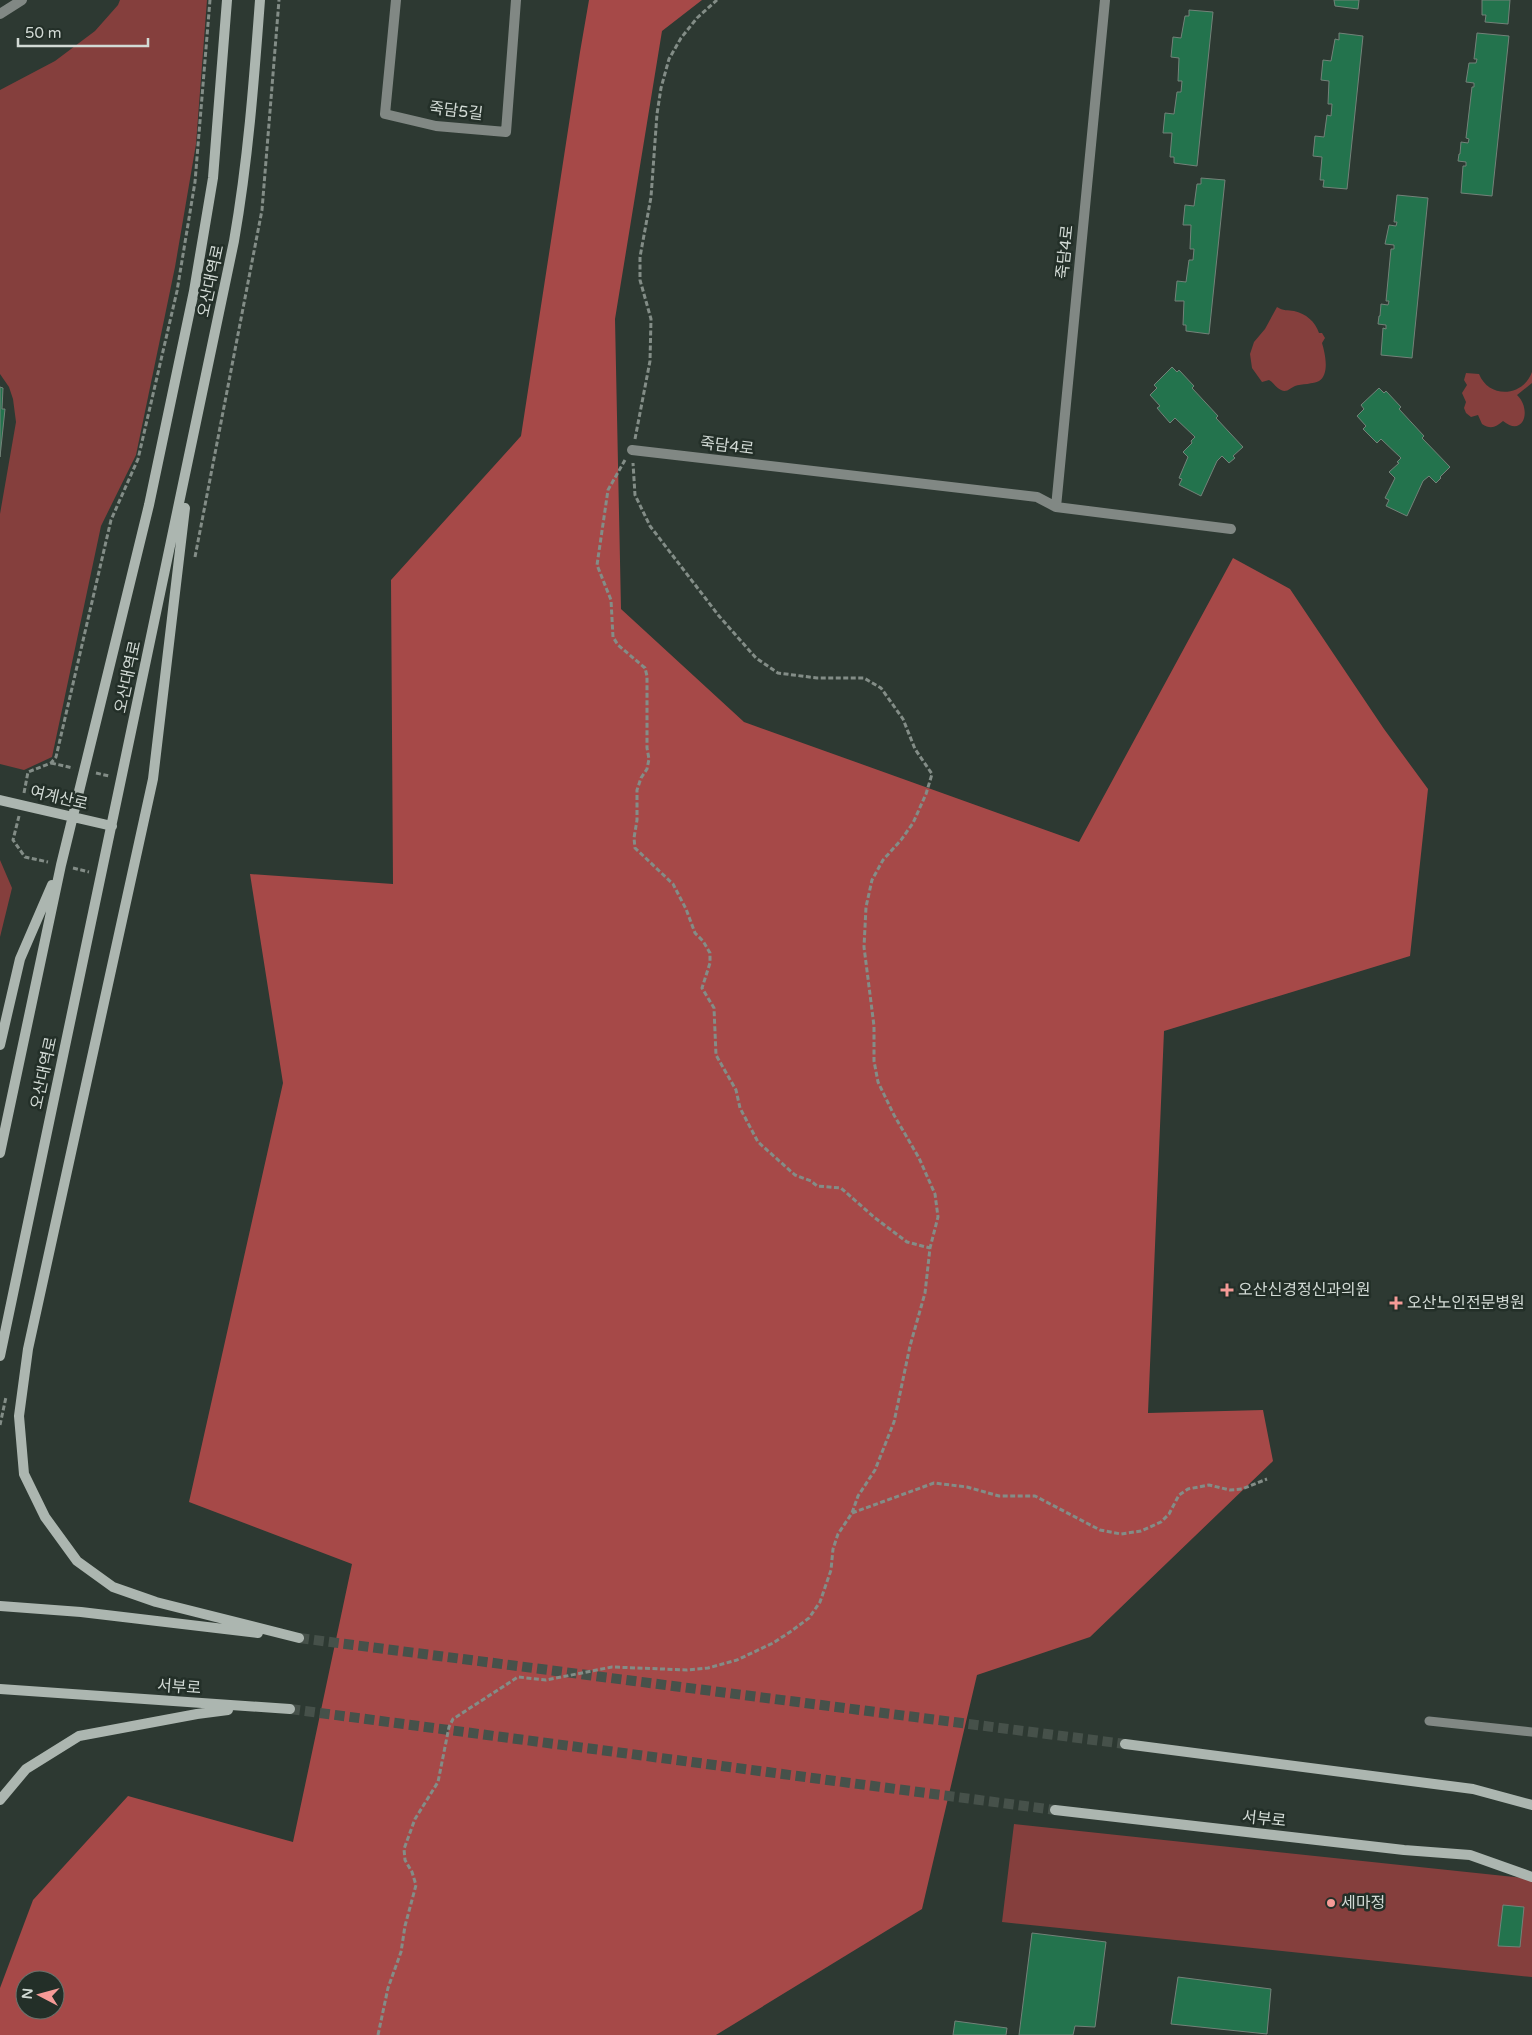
<svg xmlns="http://www.w3.org/2000/svg" width="1532" height="2035" font-family="'Varela Round','Noto Sans KR',sans-serif">
<rect width="100%" height="100%" fill="#2d3932"/>
<path fill="#853f3d" d="M120,0H207L196,144L175,267L136,455L101,526L52,757L24,770L0,764V514L16,422L13,399L9,387L0,374V90L55,61L95,31L118,5Z
M1277,307C1283,311 1288,310 1294,311C1306,314 1315,321 1319,333H1322L1325,338L1322,343C1325,353 1330,374 1319,381C1314,384 1301,384 1295,386C1290,388 1287,393 1281,390C1276,388 1273,382 1269,380L1262,382L1252,368L1250,354L1254,342L1265,329Z
M1532,372V383L1517,395C1532,409 1524,438 1503,421C1496,427 1491,430 1482,424L1478,415L1471,417L1466,413L1464,408L1466,402L1462,393L1467,385L1464,380L1466,373L1479,374C1489,399 1523,397 1532,372Z
M0,860L12,888L0,937Z
M1014,1824L1532,1879V1977L1002,1922Z"/>
<path fill="#a64948" fill-rule="evenodd" d="M589,0H702L662,31L615,319L621,609L744,722L1079,842L1233,558L1290,589L1384,729L1428,789L1410,956L1164,1031L1148,1413L1263,1410L1273,1461L1090,1637L977,1675L922,1909L716,2035H0V1988L33,1900L128,1796L293,1842L352,1564L189,1502L283,1083L250,874L393,884L391,580L521,436L580,52ZM25,1980H55V2010H25Z"/>
<path fill="#23734d" stroke="#738279" d="M1334,0H1359L1358,9L1335,6Z
M1482,0H1510L1508,24L1485,22L1486,15H1482Z
M1189,10L1213,12L1197,166L1174,163V157H1170L1172,133H1163L1165,113L1174,114L1177,92H1181L1182,81H1178L1179,58L1171,57L1173,37L1181,38L1185,16H1189Z
M1339,33L1363,36L1347,189L1323,187L1324,180H1320L1322,157L1313,156L1315,136L1324,137L1327,115L1331,116L1332,104H1328L1329,81L1321,80L1323,60L1331,61L1335,39L1339,40Z
M1477,33L1509,36L1492,196L1461,193L1463,166H1466V162L1458,161L1459,154H1460L1461,142L1468,143L1469,139L1466,138L1472,87H1474V83L1466,82L1469,63H1476L1477,59H1474Z
M1201,178L1225,180L1209,334L1186,331V325H1183L1184,301H1175L1177,281L1186,282L1189,260H1193L1194,249H1190L1191,225H1183L1185,205L1194,206L1197,184H1201Z
M1397,195L1428,198L1412,358L1381,355L1383,328L1386,329V325L1378,324L1379,316H1380L1381,304L1388,305L1389,301H1386L1391,249H1394V245L1385,244L1389,225L1396,226L1397,222H1394Z
M1172,367L1177,372L1179,370L1194,386L1192,388L1218,416L1216,418L1243,447L1233,456L1235,458L1229,463L1222,456L1217,461L1201,496L1179,485L1182,479L1179,478L1188,457L1183,452L1192,443L1191,441L1195,437L1175,418L1170,423L1157,408L1160,406L1150,395L1157,388L1154,385Z
M0,387L3,388L2,409H5L0,457Z
M1379,388L1384,393L1386,391L1401,407L1399,409L1424,436L1422,438L1450,467L1440,477L1441,478L1436,483L1429,476L1423,481L1407,516L1386,506L1389,500L1385,498L1395,478L1389,472L1399,463L1397,462L1401,458L1381,439L1377,443L1363,429L1366,426L1357,416L1364,409L1361,405Z
M1503,1905L1524,1907L1520,1947L1498,1946Z
M1032,1933L1106,1942L1095,2027L1075,2026L1073,2035H1019Z
M1178,1977L1271,1989L1267,2034L1171,2024Z
M955,2021L1007,2028L1006,2035H953Z"/>
<g fill="none" stroke-linecap="round" stroke-linejoin="round">
<path stroke="#46514a" stroke-width="10" stroke-dasharray="10 5" stroke-linecap="butt" d="M299,1638L1125,1744
M290,1709L1055,1810"/>
<path stroke="#838d87" stroke-width="3" stroke-dasharray="5 2.5" stroke-linecap="butt" d="M635,439L650,361L651,319L640,280V257L651,197L657,114L661,88L669,59L681,38L697,18L717,0
M625,460L608,490L597,565L611,600L613,637L618,645L645,668L647,676V748L649,759L647,769L641,778L637,790V820L634,838L635,848L673,884L686,909L695,933L703,941L710,953V963L702,988L714,1008L716,1055L736,1090L740,1108L758,1142L795,1175L811,1181L817,1186L841,1188L875,1218L907,1242L930,1248
M195,557L262,210L279,0
M51,763L73,768
M96,773L109,776
M24,793L28,772L51,763L56,757L111,520L138,459L177,291L195,182L210,0
M19,816L13,840L25,857L48,862
M73,868L89,872
M0,1425L6,1397
M852,1513L934,1483L967,1487L999,1496H1035L1100,1530L1121,1534L1141,1531L1161,1522L1169,1514L1179,1495L1188,1489L1209,1485L1230,1490L1242,1489L1267,1479
M378,2035L388,1988L401,1952L405,1926L416,1885L412,1872L405,1860L404,1849L415,1819L438,1782L449,1727L453,1719L518,1677L546,1680L612,1667L687,1670L708,1668L737,1660L773,1643L790,1632L809,1618L820,1602L831,1570L833,1549L838,1534L852,1513L858,1496L875,1470L894,1422L910,1346L925,1293L930,1248L938,1217L935,1194L919,1158L894,1115L878,1082L874,1061V1026L864,947L866,907L872,880L883,860L901,840L913,823L926,794L932,774L915,749L903,719L881,688L864,678H817L778,673L756,658L719,616L650,526L635,495L633,463"/>
<path stroke="#818884" stroke-width="9" d="M1429,1721L1532,1732"/>
<path stroke="#818884" stroke-width="10" d="M396,0L385,114L436,126L506,132L516,0
M0,14L22,0
M632,450L1037,497L1056,507L1231,529
M1056,507L1105,0"/>
<path stroke="#acb6b0" stroke-width="10" d="M185,508L153,779L28,1349L19,1416L24,1474L45,1517L77,1561L113,1587L156,1602L299,1638
M0,800L112,826
M0,1045L20,959L52,885
M0,1153L61,865L149,505L194,291L213,178L227,0
M0,1356L234,241C248,161 254,81 260,0
M0,1606L81,1612L258,1633
M0,1689L290,1709
M1125,1744L1473,1789L1532,1805
M0,1800L26,1769L79,1736L197,1714L228,1710
M1055,1810L1404,1850L1470,1855L1532,1877"/>
</g>
<g fill="#f59b97" stroke="#232f28" stroke-width="2">
<path d="M1224.5 1282.5h5v5h5v5h-5v5h-5v-5h-5v-5h5z"/>
<path d="M1393.5 1295.5h5v5h5v5h-5v5h-5v-5h-5v-5h5z"/>
<circle cx="1331" cy="1903" r="5"/>
</g>
<g text-anchor="middle" dominant-baseline="central" stroke-width="5" stroke-linejoin="round" paint-order="stroke">
<g font-size="16" fill="#d2dad5" stroke="#232f28">
<text transform="translate(456 111) rotate(7)">죽담5길</text>
<text transform="translate(1065 252) rotate(-84)">죽담4로</text>
<text transform="translate(211 281) rotate(-78)">오산대역로</text>
<text transform="translate(727 446) rotate(7)">죽담4로</text>
<text transform="translate(128 677) rotate(-78)">오산대역로</text>
<text transform="translate(59 798) rotate(13)">여계산로</text>
<text transform="translate(44 1073) rotate(-78)">오산대역로</text>
<text transform="translate(179 1687) rotate(4)">서부로</text>
<text transform="translate(1264 1819) rotate(6)">서부로</text>
</g>
<g font-size="16" fill="#d2dad5" stroke="#232f28" text-anchor="start">
<text x="1238" y="1290">오산신경정신과의원</text>
<text x="1407" y="1303">오산노인전문병원</text>
<text x="1341" y="1903">세마정</text>
</g>
</g>
<g transform="translate(40 1995) rotate(276)"><circle r="24" fill="#232f28" stroke="#69736d"/>
<path d="M0-4L9 19L0 12L-9 19Z" fill="#f59b97"/>
<text y="-8" font-size="14" font-weight="bold" text-anchor="middle" fill="#d2dad5">N</text>
</g>
<path d="M18 38v8h130v-8" fill="none" stroke="#d2dad5" stroke-width="2.5"/>
<text x="25" y="38" font-size="15" fill="#d2dad5" stroke="#232f28" stroke-width="4" paint-order="stroke">50 m</text>
</svg>
